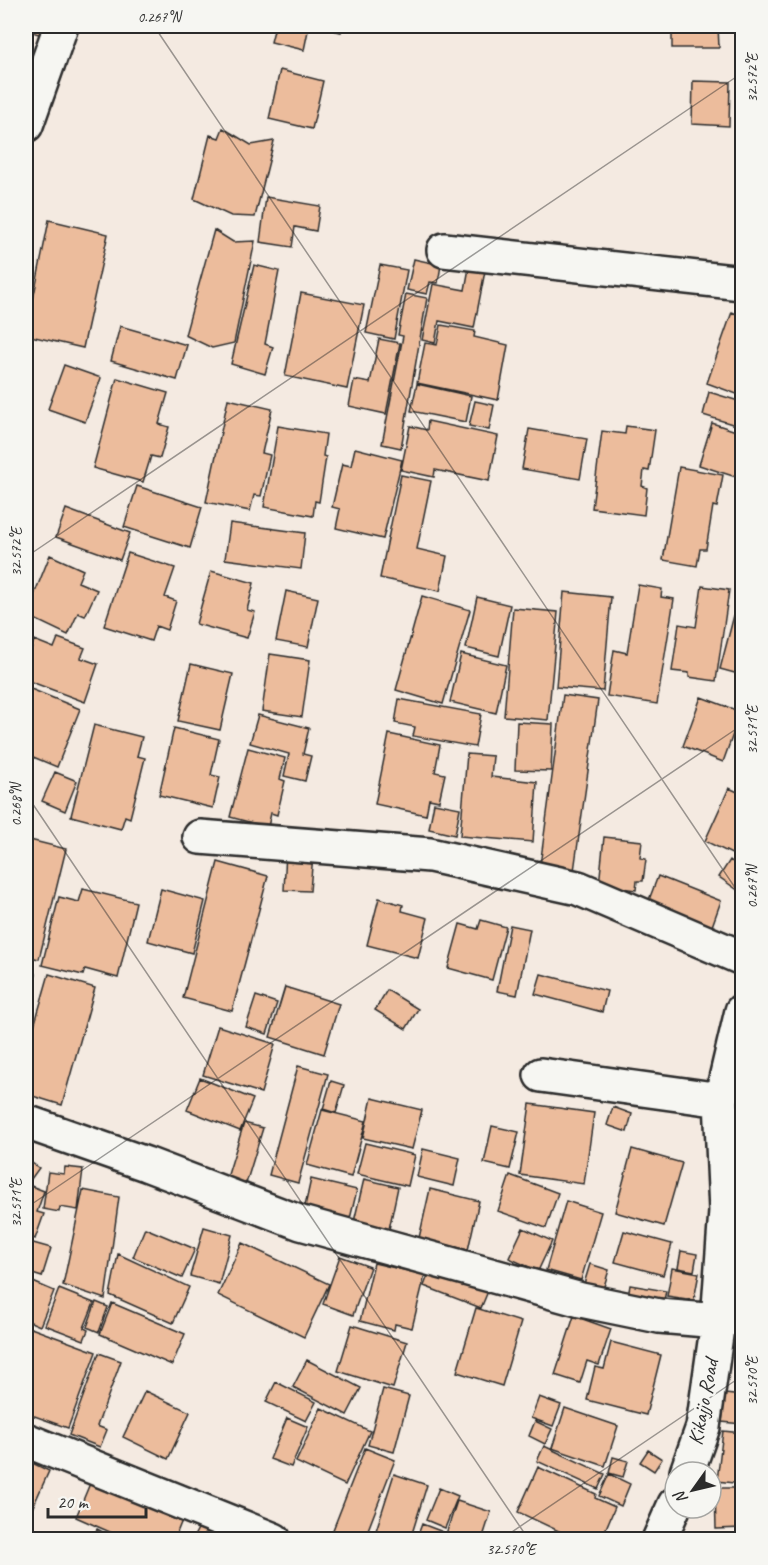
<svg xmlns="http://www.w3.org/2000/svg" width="768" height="1565" font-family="Caveat,sans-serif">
<rect width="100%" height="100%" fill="#f4eae1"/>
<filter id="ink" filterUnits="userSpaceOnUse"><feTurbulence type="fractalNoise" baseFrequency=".0167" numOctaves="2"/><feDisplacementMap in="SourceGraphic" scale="12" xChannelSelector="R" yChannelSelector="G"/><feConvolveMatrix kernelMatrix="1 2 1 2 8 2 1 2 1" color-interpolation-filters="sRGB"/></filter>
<g filter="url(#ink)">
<path fill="#ecbc9c" stroke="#2b2b2b" stroke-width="1.5" d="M26,26H44L42,35L26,30Z
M275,26H309L304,50L271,42Z
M315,26H343L341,32Z
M672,26H718L719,48H672Z
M280,70L323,81L312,129L269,119Z
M693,81L730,82L729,126L692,124Z
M223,128L251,145L274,141L255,217L231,216L194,199L210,135L219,138Z
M266,197L320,206L316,231L295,227L292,247L260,242Z
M49,220L108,234L83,348L26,335Z
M214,230L233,242L255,241L234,343L212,348L185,335Z
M414,259L441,265L438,283L430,282L427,294L407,290Z
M254,265L279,271L265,344L273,347L265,374L231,364Z
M380,265L407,270L394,339L366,333Z
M469,268L485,271L474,328L439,321L435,343L422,340L433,284L465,290Z
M301,293L364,305L347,389L285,376Z
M406,294L427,298L401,448L382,444L403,336L398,335Z
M732,312L742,316V396L707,383Z
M441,325L475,331L474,337L508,345L498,400L417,383L425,343L437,345Z
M120,326L187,345L177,380L111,361Z
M379,339L400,343L386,414L349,406L354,380L370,383Z
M64,365L101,378L85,422L48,409Z
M117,378L168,393L159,424L169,427L160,458L151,456L143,482L93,468Z
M417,384L471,396L466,422L411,411Z
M709,392L742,402V427L703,415Z
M228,399L272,409L262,453L270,455L261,496L254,495L250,511L206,502Z
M475,401L494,405L489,430L469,426Z
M428,421L498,436L489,481L435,470L434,477L401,470L410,426L427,430Z
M712,423L742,433V479L699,465Z
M278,426L326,434L323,456L326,457L319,502L315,501L313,516L264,507Z
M626,426L655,430L649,471L644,470L642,486L647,488L644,515L592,508L602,431L625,434Z
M529,429L587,439L580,479L522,469Z
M355,448L402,460L383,539L336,528L340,509L332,507L342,464L351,466Z
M679,467L723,475L717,507L713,506L706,549H700L697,566L663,560Z
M401,475L431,481L417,549L447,556L440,591L380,578Z
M137,486L202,507L190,548L124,527Z
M66,509L130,533L120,560L56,537Z
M230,523L305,533L301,569L225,559Z
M128,553L175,568L165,597L176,601L167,630L156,626L151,641L104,626Z
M50,555L83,570L78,582L97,590L85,616L78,613L68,635L26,615Z
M211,571L254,583L247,610L255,612L247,638L196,624Z
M638,585L662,589L661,597L674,599L657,704L607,696L614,650L627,653Z
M702,586L729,590L716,681L689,677V673L672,671L679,624L696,627Z
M286,591L318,598L308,647L276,641Z
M564,592L611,597L603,691L556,687Z
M422,596L470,610L443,704L396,690Z
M477,597L510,605L499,656L466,648Z
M738,600L742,601V675L720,669Z
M513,608L558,612L548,720L504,716Z
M58,638L85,648L81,658L98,664L85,702L26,680V665L34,640L54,648Z
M270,654L310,660L302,717L262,711Z
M461,654L506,665L496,713L450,702Z
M191,664L233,674L220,730L178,721Z
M26,687L80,709L57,767L26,754Z
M563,695L598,700L573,878L539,873Z
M701,697L741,712L723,762L683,746Z
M399,699L481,714L475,747L413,736L415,727L395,723Z
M258,715L309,728L303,754L311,756L305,781L284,776L289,754L250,743Z
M517,722L553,724L551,771L515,770Z
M94,725L142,737L137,756L145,758L130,818L125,816L121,829L71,816Z
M174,728L219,739L211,775L220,777L213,808L159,795Z
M389,734L440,745L435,772L445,774L439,801L429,799L426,815L375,804Z
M248,748L285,758L280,779L285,781L277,815L271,813L268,827L230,817Z
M467,754L493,756L491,777L537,782L533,842L460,836Z
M55,772L77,781L65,811L42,801Z
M729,788L742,794V859L705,841Z
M434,803L460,808L455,835L429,829Z
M604,837L642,841L640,858L646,859L643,881H637L636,890L599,885Z
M26,839L66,849L39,959L26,956Z
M286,852L313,854L310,891L284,890Z
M730,860L742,869V886L739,891L719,877Z
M218,862L268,876L232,1011L183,998Z
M658,876L721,901L711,929L647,905Z
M83,889L136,902L118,978L85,969L83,975L42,965L59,897L79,902Z
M161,889L205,901L192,953L148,941Z
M379,898L403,905L402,911L428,918L418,958L367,945Z
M481,920L506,927L492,980L448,968L460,924L478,929Z
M510,925L530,929L517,995L497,991Z
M26,971L36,974L26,1015Z
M49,974L95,988L62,1105L26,1094V1054Z
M541,974L607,991L602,1012L535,994Z
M285,987L339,1004L324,1054L270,1037Z
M387,990L418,1009L406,1029L375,1010Z
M256,996L277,1003L267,1034L246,1027Z
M218,1026L275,1044L261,1093L203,1075Z
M298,1066L328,1074L298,1183L269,1175Z
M200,1078L253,1099L240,1131L187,1110Z
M331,1081L344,1085L336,1113L323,1109Z
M372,1098L422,1110L412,1149L363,1138Z
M530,1104L594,1113L584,1184L520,1175Z
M613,1107L632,1114L627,1132L607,1125Z
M322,1110L366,1121L351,1177L307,1165Z
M244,1123L263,1128L245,1187L226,1181Z
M492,1126L519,1132L510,1169L484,1163Z
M365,1143L415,1155L408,1186L357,1174Z
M423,1149L460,1158L454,1186L417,1177Z
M632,1149L682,1163L664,1226L615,1212Z
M26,1159L39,1168L28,1183L26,1182Z
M65,1167L83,1169L78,1210L60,1207L59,1212L43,1209L48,1172L64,1174Z
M510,1175L558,1193L546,1228L498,1211Z
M311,1179L357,1190L347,1231L302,1220Z
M364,1179L398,1187L388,1234L353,1226Z
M26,1184L44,1191L37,1212L44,1214L35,1239L26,1235Z
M430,1189L479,1201L468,1250L419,1238Z
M83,1190L119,1197L105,1299L63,1285Z
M566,1201L601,1212L581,1280L546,1270Z
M204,1227L232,1235L219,1284L190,1276Z
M145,1228L195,1249L182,1278L133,1257Z
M523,1228L552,1241L538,1271L509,1258Z
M624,1231L672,1244L663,1275L615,1262Z
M26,1241L51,1248L42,1277L26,1272Z
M242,1243L329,1284L304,1337L218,1295Z
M681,1251L697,1254L694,1271L678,1268Z
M118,1254L189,1287L173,1323L110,1295Z
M340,1256L370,1267L353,1315L323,1304Z
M433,1262L491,1284L481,1308L424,1286Z
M374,1263L425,1275L412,1328L395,1324L394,1330L360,1321Z
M590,1264L609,1270L602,1293L583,1287Z
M672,1268L699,1273L694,1300L667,1296Z
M26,1279L54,1291L40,1326L26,1320Z
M630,1285L666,1291L662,1309L627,1303Z
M59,1289L94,1303L84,1328L88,1330L84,1340L45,1325Z
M96,1302L108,1307L99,1332L87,1327Z
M112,1303L185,1334L172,1365L100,1334Z
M476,1308L521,1322L502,1386L457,1372Z
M574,1316L611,1329L599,1365L587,1361L580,1383L555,1375Z
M352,1325L407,1342L393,1388L338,1371Z
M31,1328L96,1352L68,1428L26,1413V1343Z
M611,1342L661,1355L646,1415L587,1400L595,1367L604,1369Z
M99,1353L121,1361L97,1426L107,1430L100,1447L69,1435Z
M307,1360L361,1388L347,1415L293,1387Z
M276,1382L316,1402L306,1421L266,1402Z
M383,1389L409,1396L394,1452L368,1445Z
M145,1391L190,1412L168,1459L123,1437Z
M725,1394L742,1396V1424L722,1422Z
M539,1397L561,1405L553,1426L531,1418Z
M321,1408L370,1431L345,1485L296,1462Z
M565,1408L618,1426L605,1466L552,1448Z
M287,1418L308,1427L291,1467L270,1459Z
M535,1421L552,1429L545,1444L529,1436Z
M723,1431L742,1433V1484L717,1481Z
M544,1446L605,1474L598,1489L537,1461Z
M365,1448L395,1460L364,1540H329Z
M648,1450L662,1459L654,1471L640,1462Z
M613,1457L628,1461L623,1477L609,1473Z
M26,1460L49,1471L26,1522Z
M538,1467L596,1494L595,1498L615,1507L601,1540H578L518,1512Z
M96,1469L187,1508L174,1540H128L76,1517Z
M394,1474L427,1485L410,1540H373Z
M609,1474L630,1484L621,1506L599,1496Z
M439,1488L458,1496L445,1528L426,1520Z
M715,1488H741L742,1528L716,1529Z
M457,1501L491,1512L482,1540H444Z
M201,1523L232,1540H192Z
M422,1524L443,1532L440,1540H416Z
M97,1529L117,1540H91Z"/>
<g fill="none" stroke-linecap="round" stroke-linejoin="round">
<defs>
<path id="minor" d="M26,125L61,26
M444,250L742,283
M200,837L430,855L578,888L742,958
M541,1075L721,1100
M26,1122L146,1164L301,1223L581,1300L659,1316L718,1321L742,1317
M26,1440L274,1540
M687,1472L703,1427L718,1321L726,1211L721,1100L742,1011
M659,1540L675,1504"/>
</defs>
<use href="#minor" stroke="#2b2b2b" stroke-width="38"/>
<use href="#minor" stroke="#f6f6f2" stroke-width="33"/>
</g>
</g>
<path fill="none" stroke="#2b2b2b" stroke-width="1.5" stroke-opacity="0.45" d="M154,26L742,898M26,557L742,73M26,794L529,1540M26,1208L742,725M500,1540L742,1376"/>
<g text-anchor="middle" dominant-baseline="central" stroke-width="5" stroke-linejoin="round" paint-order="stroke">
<g font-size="21" fill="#2b2b2b" stroke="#f6f6f2">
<text transform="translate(703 1402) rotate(-79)">Kikajjo Road</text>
</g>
</g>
<rect width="768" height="1565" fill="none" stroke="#f6f6f2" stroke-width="66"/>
<g transform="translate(693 1490) rotate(236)"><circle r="28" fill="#f6f6f2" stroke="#a5a5a2" stroke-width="1.5"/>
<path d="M0-4.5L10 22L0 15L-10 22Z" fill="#2b2b2b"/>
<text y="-9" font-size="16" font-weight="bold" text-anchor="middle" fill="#2b2b2b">N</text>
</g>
<path d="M48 1508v9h98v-9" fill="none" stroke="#2b2b2b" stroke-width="3"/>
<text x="57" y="1508" font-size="18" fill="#2b2b2b" stroke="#f6f6f2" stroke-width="4.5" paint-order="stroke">20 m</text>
<rect x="33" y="33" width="702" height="1499" fill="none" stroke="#2b2b2b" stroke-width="2"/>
<g font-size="15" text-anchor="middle" fill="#2b2b2b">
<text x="159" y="22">0.267°N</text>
<text transform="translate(752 78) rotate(-90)" y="5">32.572°E</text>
<text transform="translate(16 552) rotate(-90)" y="5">32.572°E</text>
<text transform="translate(752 730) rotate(-90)" y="5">32.571°E</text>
<text transform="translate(16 805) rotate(-90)" y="5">0.268°N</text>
<text transform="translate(752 887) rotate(-90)" y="5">0.267°N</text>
<text transform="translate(16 1203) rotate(-90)" y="5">32.571°E</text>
<text transform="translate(752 1381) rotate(-90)" y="5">32.570°E</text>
<text x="511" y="1554">32.570°E</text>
</g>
</svg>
